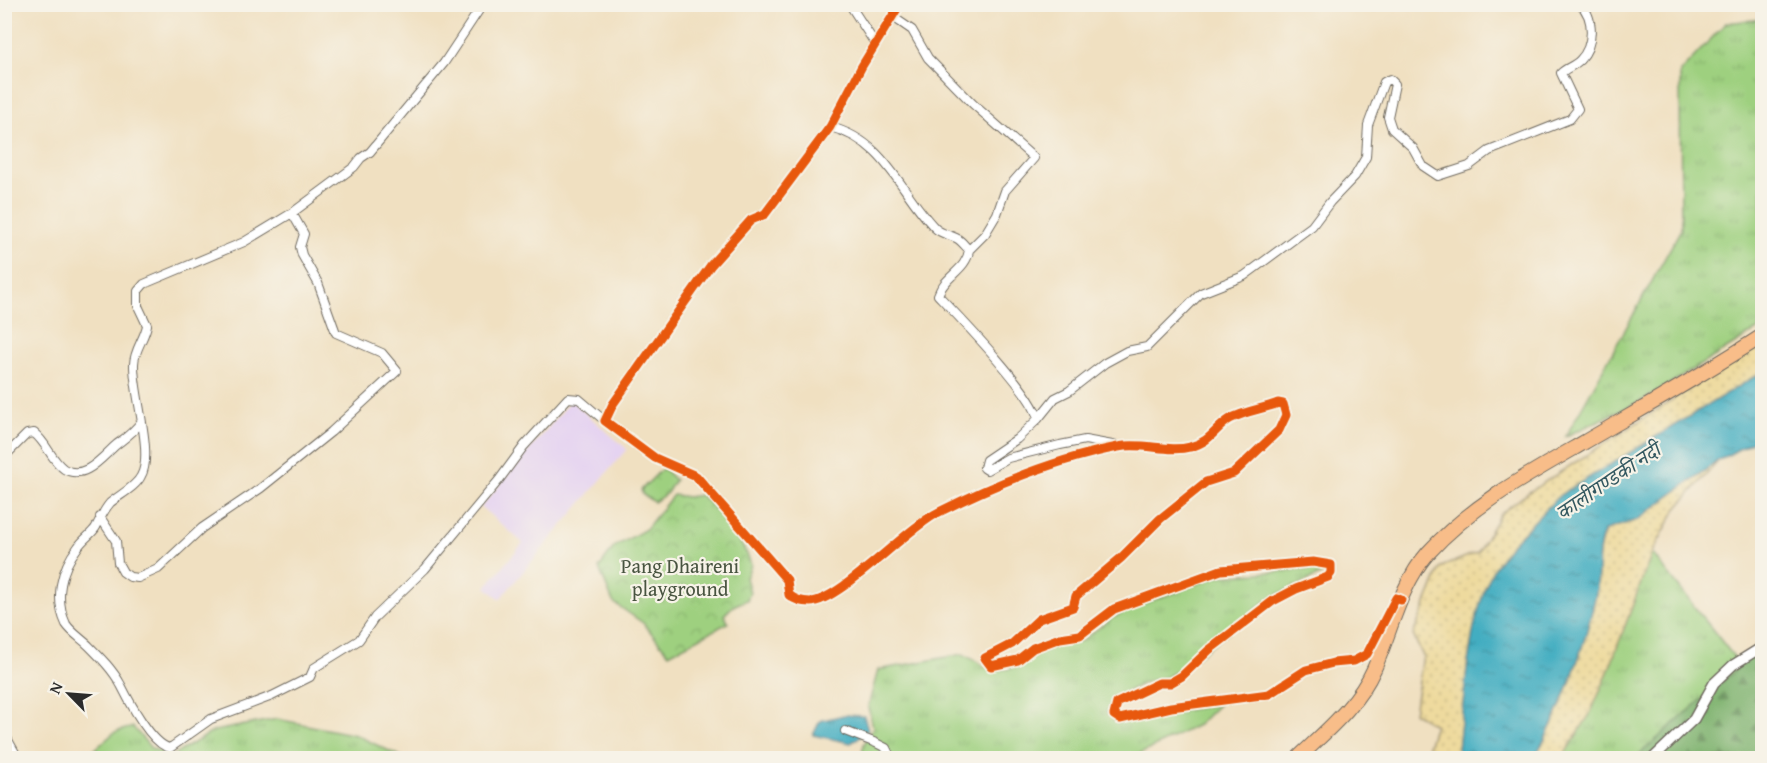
<svg xmlns="http://www.w3.org/2000/svg" width="1767" height="763" font-family="'Gentium Book Plus','Noto Serif Devanagari',serif">
<defs>
<pattern id="grass-tufts" width="24" height="20" patternUnits="userSpaceOnUse" patternTransform="scale(1.5)"><rect width="24" height="20" fill="#9ed07f"/><path d="M3 7l-1-3M5 7V3M7 7l1-3M15 17l-1-3M17 17v-4M19 17l1-3" fill="none" stroke="#88b36e"/></pattern>
<pattern id="forest-firs" width="22" height="20" patternUnits="userSpaceOnUse" patternTransform="scale(1.5)"><rect width="22" height="20" fill="#7eb26e"/><path d="M5 1l3.5 6h-7zM16 11l3.5 6h-7z" fill="#67915b"/></pattern>
<pattern id="sand-dots" width="8" height="8" patternUnits="userSpaceOnUse" patternTransform="scale(1.5)"><rect width="8" height="8" fill="#eeda9e"/><path d="M2 2h.1M6 6h.1" fill="none" stroke="#cb8" stroke-width="1.8" stroke-linecap="round"/></pattern>
<pattern id="park-crowns" width="20" height="18" patternUnits="userSpaceOnUse" patternTransform="scale(1.5)"><rect width="20" height="18" fill="#9ed07f"/><path d="M2 6a3 3 0 1 1 6 0M12 15a3 3 0 1 1 6 0" fill="none" stroke="#88b36e"/></pattern>
<pattern id="water-ripples" width="26" height="14" patternUnits="userSpaceOnUse" patternTransform="scale(1.5)"><rect width="26" height="14" fill="#42adc1"/><path d="M2 4q2-2 4 0t4 0M15 11q2-2 4 0t4 0" fill="none" stroke="#378d9d"/></pattern>
</defs>
<rect width="100%" height="100%" fill="#f7f3e8"/>
<filter id="ink" filterUnits="userSpaceOnUse"><feTurbulence type="fractalNoise" baseFrequency=".0167" numOctaves="2"/><feDisplacementMap in="SourceGraphic" scale="12" xChannelSelector="R" yChannelSelector="G"/><feConvolveMatrix kernelMatrix="1 2 1 2 8 2 1 2 1" color-interpolation-filters="sRGB"/></filter>
<filter id="wash" filterUnits="userSpaceOnUse"><feTurbulence type="fractalNoise" baseFrequency=".008" numOctaves="4" result="noise"/><feDisplacementMap in="SourceGraphic" scale="24" xChannelSelector="R" yChannelSelector="G"/><feGaussianBlur stdDeviation="1.35" result="paint"/><feColorMatrix in="noise" values="0 0 0 0 0 0 0 0 0 0 0 0 0 0 0 0 0 1.4 0 .05"/><feComposite in="paint" operator="in"/></filter>
<g filter="url(#wash)">
<rect width="100%" height="100%" fill="#f0e0c1"/>
<path fill="#e5d3f1" d="M571,401L627,449L500,599L486,587L523,543L481,507Z"/>
<path fill="url(#grass-tufts)" stroke="#647e55" stroke-width="1.5" d="M1762,19V327L1645,399L1566,436L1681,229L1680,72L1726,23Z
M1652,553L1742,667L1635,758H1562L1590,714L1606,677Z
M1325,568L1326,572L1269,599L1187,665L1167,677L1146,682L1115,697L1107,713L1116,723L1219,704L1198,725L1132,758H861L864,744L873,727L868,707L878,670L963,654L992,670L1008,669L1058,644L1081,641L1112,618L1132,608L1218,576Z
M277,719L356,735L404,758H85L115,732L133,727L151,748L172,756L214,731Z"/>
<path fill="url(#forest-firs)" stroke="#546e4c" stroke-width="1.5" d="M1762,647V758H1635Z"/>
<path fill="url(#sand-dots)" stroke="#8c8264" stroke-width="1.5" d="M1762,342V372L1560,495L1509,547L1474,627L1467,668L1457,758H1424L1435,725L1414,713L1423,656L1413,635L1441,567L1478,552L1500,514L1529,492Z
M1719,460L1675,511L1652,553L1606,677L1590,714L1562,758H1534C1562,712 1585,646 1596,593C1600,572 1595,550 1606,530L1637,520Z"/>
<path fill="url(#park-crowns)" stroke="#647e55" stroke-width="1.5" d="M663,468L675,480L667,493L654,502L643,495L641,490Z
M673,495L688,497L700,495C716,507 746,545 751,565L746,578L750,592L747,600L733,606L724,615L728,623L669,654L643,623L613,602L599,568L614,547L646,529Z"/>
<path fill="url(#water-ripples)" stroke="#366c76" stroke-width="1.5" d="M1762,372V436L1719,460L1637,520L1605,530C1595,550 1600,572 1596,593C1585,647 1562,712 1534,758H1457L1467,668L1474,627L1484,590L1494,568L1509,547L1560,495Z
M844,715L864,716L868,730L851,743L813,735L820,721Z"/>
</g>
<g filter="url(#ink)">
<g fill="none" stroke-linecap="round" stroke-linejoin="round">
<defs>
<path id="minor" d="M483,4L444,63L370,152L361,158L354,167L292,213L244,242L144,284L138,291V306L147,325C145,338 134,350 134,364C133,392 154,454 141,476C136,487 119,495 110,503C103,511 101,518 96,527C92,534 83,539 78,547C61,569 54,598 66,624C71,632 82,639 89,646C101,658 113,670 121,685C129,701 152,745 170,748L211,719L272,696L310,677L314,668L359,640L375,617L425,569L499,480L524,446L568,398L579,399L605,421
M900,4L862,66L830,127L765,214L751,220L711,265L613,404L605,421L655,458L696,476L787,580L789,595C795,600 801,602 810,602C840,601 905,529 939,512C995,484 1056,459 1118,447C1143,442 1169,453 1190,447C1211,442 1215,428 1230,419C1244,411 1263,409 1278,403L1283,404L1286,415L1279,430L1234,473L1206,482L1160,519L1121,558L1076,596L1073,607L1039,619L1012,644L985,658L991,666L1018,660L1033,648L1060,638L1080,635L1114,609L1221,570L1313,562L1331,565V573L1328,577L1296,589L1273,601L1209,650L1182,676L1170,683H1159L1117,703L1114,715L1120,719L1171,707L1269,694L1306,670L1333,663L1359,660L1367,654L1392,605
M852,8L876,45
M893,17L912,30L928,58L973,104L1034,158L1005,191L997,214L985,234L969,250
M830,127C886,141 899,191 935,228C941,234 948,234 956,238C961,240 965,246 969,250C967,270 944,276 938,295C959,317 1034,394 1038,419L1055,398L1069,391L1105,363L1127,351L1147,347L1201,293L1244,276L1312,226L1330,202L1355,176L1366,157L1368,125L1384,82L1390,79L1395,84L1388,117L1392,129L1413,148L1423,166L1438,176L1469,166L1489,151L1570,119L1578,109L1561,73C1566,68 1574,66 1580,60C1594,46 1595,18 1580,4
M1038,419L1017,439L986,460L984,468L987,470L1008,458L1060,445L1085,440L1118,446
M4,457L27,434L34,433C47,443 51,460 64,469C85,481 102,457 116,445C125,438 134,432 141,422
M100,517L116,541L118,563L123,572L130,577L138,578L158,569L202,528L261,488L331,432L397,371L382,353L336,333L318,283L302,255L300,247L304,234L292,213
M845,731L876,743L886,748L890,756L889,758
M4,733L18,758"/>
<path id="tertiary" d="M1653,758L1694,719L1714,683L1733,665L1762,647"/>
<path id="trunk" d="M1298,758C1326,731 1358,705 1374,669C1391,631 1400,585 1428,553C1472,505 1527,475 1583,443C1643,408 1704,374 1762,336"/>
</defs>
<use href="#minor" stroke="#706a60" stroke-width="10"/>
<use href="#tertiary" stroke="#706a60" stroke-width="12"/>
<use href="#trunk" stroke="#706a60" stroke-width="16"/>
<use href="#minor" stroke="#fff" stroke-width="8"/>
<use href="#tertiary" stroke="#fff" stroke-width="9"/>
<use href="#trunk" stroke="#f8bd89" stroke-width="14"/>
<defs>
<path id="cycleway" d="M900,4L862,66L830,127L765,214L751,220L711,265L613,404L605,421L655,458L696,476L787,580L789,595C795,600 801,602 810,602C840,601 905,529 939,512C995,484 1056,459 1118,447C1143,442 1169,453 1190,447C1211,442 1215,428 1230,419C1244,411 1263,409 1278,403L1283,404L1286,415L1279,430L1234,473L1206,482L1160,519L1121,558L1076,596L1073,607L1039,619L1012,644L985,658L991,666L1018,660L1033,648L1060,638L1080,635L1114,609L1221,570L1313,562L1331,565V573L1328,577L1296,589L1273,601L1209,650L1182,676L1170,683H1159L1117,703L1114,715L1120,719L1171,707L1269,694L1306,670L1333,663L1354,661L1367,654L1396,598L1401,600"/>
</defs>
<use href="#cycleway" stroke="#f7f3e8" stroke-width="13"/>
<use href="#cycleway" stroke="#e8590c" stroke-width="9"/>
</g>
</g>
<g text-anchor="middle" dominant-baseline="central" stroke-width="4.5" stroke-linejoin="round" paint-order="stroke">
<g font-size="20" fill="#485440" stroke="#f7f3e8">
<text x="680" y="565">Pang Dhaireni<tspan x="680" dy="23">playground</tspan></text>
</g>
<g font-size="21" font-style="italic" fill="#335860" stroke="#f7f3e8">
<text transform="translate(1608 481) rotate(-34)">कालीगण्डकी नदी</text>
</g>
</g>
<rect width="1767" height="763" fill="none" stroke="#f7f3e8" stroke-width="24"/>
<g transform="translate(69 694) rotate(295)" stroke="#f7f3e8" stroke-width="4.5" paint-order="stroke">
<path d="M0-4.5L10 22L0 15L-10 22Z" fill="#2b2b2b"/>
<text y="-9" font-size="16" font-weight="bold" text-anchor="middle" fill="#2b2b2b">N</text>
</g>
</svg>
